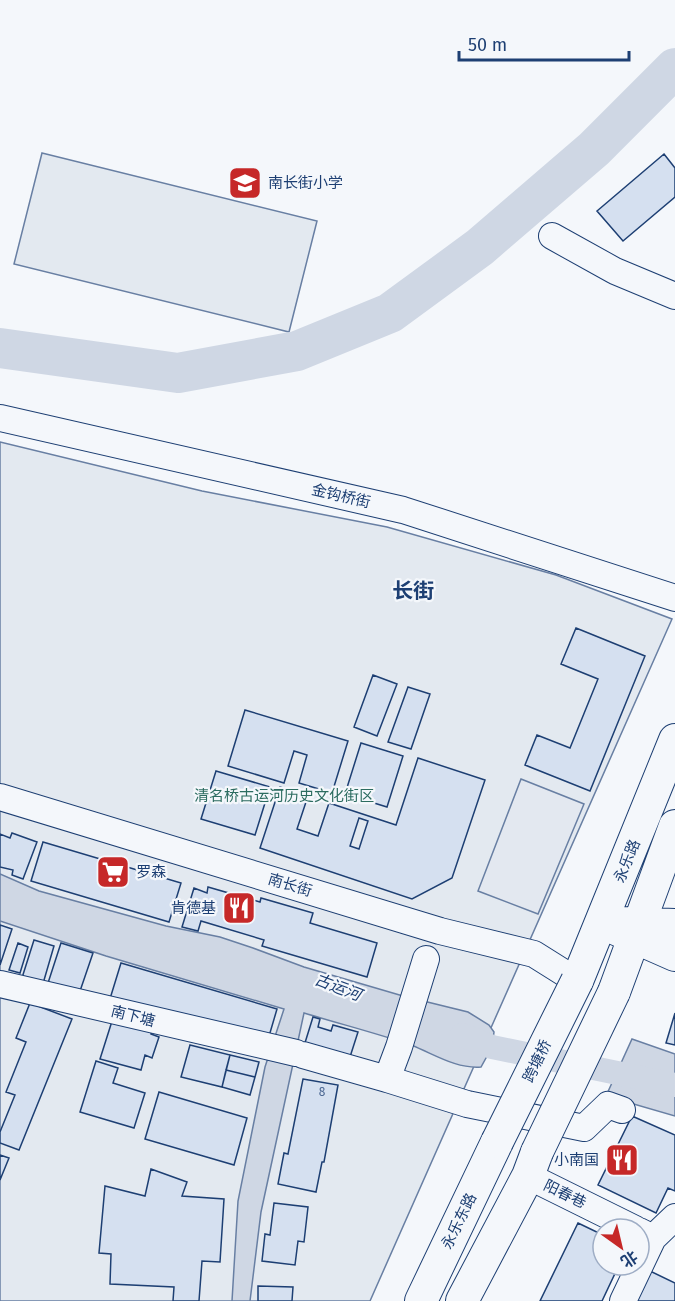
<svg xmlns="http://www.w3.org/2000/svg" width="675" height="1301" font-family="'Fira Sans','Noto Sans SC',sans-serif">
<rect width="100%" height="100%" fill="#f4f7fb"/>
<path fill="#e3e9f0" stroke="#687fa3" stroke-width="1.5" d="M42,153L317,221L289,332L14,264Z
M0,442L202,491L387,527L556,575L672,619L370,1301H0Z"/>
<path fill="#e3e8f0" stroke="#687fa3" stroke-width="1.5" d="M521,779L584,804L538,914L478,891Z"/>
<path fill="#cfd7e4" stroke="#687fa3" stroke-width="1.5" d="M0,874L39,891L166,926L220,937L253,948L304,967L403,996L468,1012L489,1025L494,1032L492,1047L481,1067C456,1069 434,1054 411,1045C376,1033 340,1024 304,1013L261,1212L250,1301H232L238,1201L265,1067L284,1009L106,956L0,921Z
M632,1039L675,1054V1116L606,1096Z"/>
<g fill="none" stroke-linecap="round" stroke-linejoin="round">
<path stroke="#cfd7e4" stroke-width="24" d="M462,1035L492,1047L675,1085"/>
<path stroke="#cfd7e4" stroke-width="40" d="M0,348L178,373L297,351L390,313L480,247L594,149L675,68"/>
</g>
<path fill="#d5e0f0" stroke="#1d3f73" stroke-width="1.5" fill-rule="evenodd" d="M664,154L675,168V197L623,241L597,211Z
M576,628L645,656L590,791L525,765L537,735L570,748L598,679L561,664Z
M373,675L397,684L377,736L354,727Z
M408,687L430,694L411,749L388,742Z
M245,710L348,741L332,793L299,783L307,755L294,751L284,783L228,766Z
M361,743L403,756L387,807L345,794Z
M418,758L485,780L452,878L412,899L260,848L280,787L308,796L297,829L318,836L329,803L396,825ZM359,818L368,821L359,849L350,846Z
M216,771L270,787L255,835L201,819Z
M12,833L37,842L23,879L12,875L13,870L0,867V834L10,838Z
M43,842L181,883L169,922L31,881Z
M208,887L260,902L261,898L313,913L310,923L377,943L367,977L262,946L264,940L201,921L198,931L182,927L194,888L207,893Z
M0,925L12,929L0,965Z
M34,940L54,946L42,987L21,981Z
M18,943L28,947L20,973L9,970Z
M61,943L93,953L79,994L48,983Z
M121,963L277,1009L267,1043L109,1002Z
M30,1003L72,1019L19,1150L0,1143V1132L15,1095L6,1092L26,1042L16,1038Z
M675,1013V1045L666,1043Z
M313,1017L320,1019L318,1027L331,1031L333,1025L358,1032L349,1060L304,1046Z
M113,1018L152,1029L151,1034L159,1037L152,1058L145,1055L141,1070L100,1059Z
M190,1045L230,1055L222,1087L181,1077Z
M230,1055L259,1062L255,1077L226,1070Z
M96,1061L118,1068L113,1083L145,1093L134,1128L80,1112Z
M226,1070L255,1077L250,1095L222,1087Z
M303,1079L338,1085L324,1162H322L316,1192L278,1184L284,1153L288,1154Z
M159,1092L247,1118L234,1165L145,1139Z
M632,1116L675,1135V1191L668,1188L656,1213L598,1185Z
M0,1155L9,1158L0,1180Z
M151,1169L187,1182L182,1196L224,1199L220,1262L202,1261L199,1301H173L174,1287L110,1284L111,1254L99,1253L105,1186L145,1196Z
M274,1203L308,1207L304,1242L298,1241L295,1265L262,1261L265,1234L270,1235Z
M578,1223L603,1235V1265H619L602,1301H540Z
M648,1270L675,1283V1301H632Z
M258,1286L293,1287L292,1301H258Z"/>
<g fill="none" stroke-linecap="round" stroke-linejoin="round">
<defs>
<path id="minor" d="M552,236L615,271L675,296
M0,418L403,510L675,598
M0,797L440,931L534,954L577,981
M0,984L296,1053
M303,1055L387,1079L399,1047L426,959
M387,1079L467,1104L584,1128L608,1105L622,1110
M528,1176L635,1229
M639,1231L653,1238L675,1217
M623,1301L653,1238"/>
<path id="major" d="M620,923L675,925
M616,929L675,955
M577,981L675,740
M614,992L675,826
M421,1301L497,1142
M462,1301L528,1176L537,1152"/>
</defs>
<use href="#minor" stroke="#1d3f73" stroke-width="28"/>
<use href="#major" stroke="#1d3f73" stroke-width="34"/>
<use href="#minor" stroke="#f4f7fb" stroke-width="26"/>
<use href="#major" stroke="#f4f7fb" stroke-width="32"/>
<defs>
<path id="major-bridge" d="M497,1142L577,981
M537,1152L614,992"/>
</defs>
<use href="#major-bridge" stroke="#1d3f73" stroke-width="34" stroke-linecap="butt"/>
<use href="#major-bridge" stroke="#f4f7fb" stroke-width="32"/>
</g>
<defs>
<symbol id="school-square" viewBox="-11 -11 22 22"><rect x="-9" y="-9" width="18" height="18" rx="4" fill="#c62828" stroke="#f4f7fb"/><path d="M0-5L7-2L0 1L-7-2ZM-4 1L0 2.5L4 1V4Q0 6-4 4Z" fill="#fff"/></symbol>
<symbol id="supermarket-square" viewBox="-11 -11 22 22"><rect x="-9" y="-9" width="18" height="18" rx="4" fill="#c62828" stroke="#f4f7fb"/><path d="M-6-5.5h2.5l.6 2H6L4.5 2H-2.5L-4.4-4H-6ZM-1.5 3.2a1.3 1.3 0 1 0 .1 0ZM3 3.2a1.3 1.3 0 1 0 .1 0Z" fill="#fff"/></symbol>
<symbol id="restaurant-square" viewBox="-11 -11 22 22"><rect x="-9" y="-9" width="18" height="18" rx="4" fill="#c62828" stroke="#f4f7fb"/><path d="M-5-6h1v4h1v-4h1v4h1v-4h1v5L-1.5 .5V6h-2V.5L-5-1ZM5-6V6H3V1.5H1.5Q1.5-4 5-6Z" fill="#fff"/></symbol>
</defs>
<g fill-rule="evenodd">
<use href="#school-square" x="226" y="164" width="38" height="38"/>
<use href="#supermarket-square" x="94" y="853" width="38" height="38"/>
<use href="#restaurant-square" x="220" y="889" width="38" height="38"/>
<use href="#restaurant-square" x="603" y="1141" width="38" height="38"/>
</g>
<g text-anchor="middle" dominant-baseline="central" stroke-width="4.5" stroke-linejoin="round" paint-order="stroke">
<g font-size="12" fill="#4b6792">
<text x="322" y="1092">8</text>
</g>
<g font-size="15" fill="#1d3f73" stroke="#f4f7fb" text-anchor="start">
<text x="268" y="183">南长街小学</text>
<text x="136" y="872">罗森</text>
<text x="216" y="908" text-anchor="end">肯德基</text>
<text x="599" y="1160" text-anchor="end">小南国</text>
</g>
<g font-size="15" fill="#1d3f73" stroke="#f4f7fb">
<text transform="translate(341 496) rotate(13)">金钩桥街</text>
<text transform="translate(627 861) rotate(-68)">永乐路</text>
<text transform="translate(290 885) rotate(17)">南长街</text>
<text transform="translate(133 1016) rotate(14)">南下塘</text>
<text transform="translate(537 1061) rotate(-64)">跨塘桥</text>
<text transform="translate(565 1194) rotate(26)">阳春巷</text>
<text transform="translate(459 1221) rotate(-64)">永乐东路</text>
</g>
<g font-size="15" fill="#2c6c60" stroke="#f4f7fb">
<text x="284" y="796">清名桥古运河历史文化街区</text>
</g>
<g font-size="16" font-style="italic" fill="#1d3f73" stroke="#f4f7fb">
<text transform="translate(338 987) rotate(21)">古运河</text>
</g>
<g font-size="21" font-weight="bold" fill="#1d3f73" stroke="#f4f7fb">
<text x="413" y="591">长街</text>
</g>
</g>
<g transform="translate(621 1247) rotate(146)"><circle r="28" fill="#f4f7fb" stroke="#9eadc5" stroke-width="1.5"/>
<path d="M0-4.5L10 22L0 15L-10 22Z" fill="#c62828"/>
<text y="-9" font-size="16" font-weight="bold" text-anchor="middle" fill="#1d3f73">北</text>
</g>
<path d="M459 51v9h170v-9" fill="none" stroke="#1d3f73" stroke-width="3"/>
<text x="468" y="51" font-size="18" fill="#1d3f73" stroke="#f4f7fb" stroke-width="4.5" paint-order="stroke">50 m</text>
</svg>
